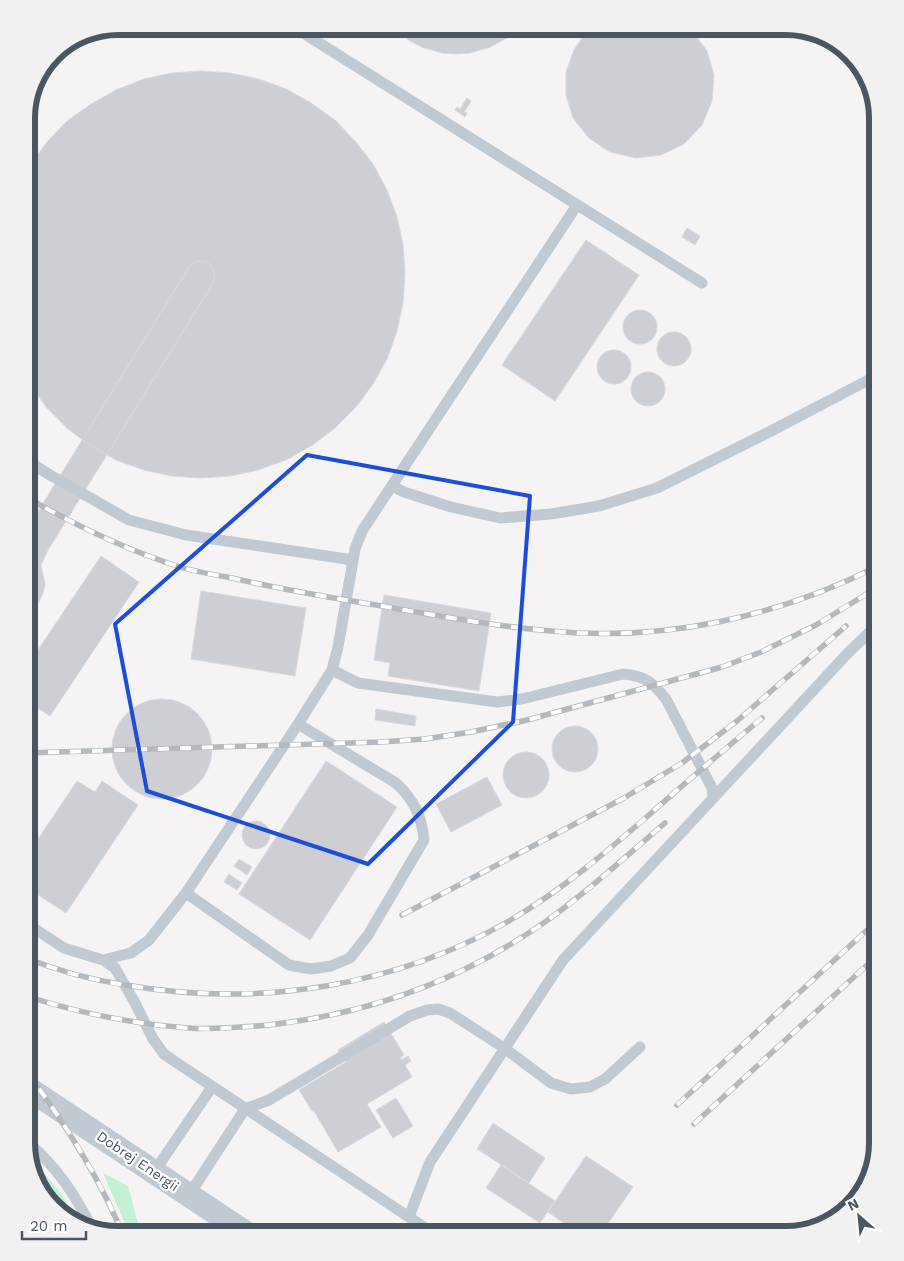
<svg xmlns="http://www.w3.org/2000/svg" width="904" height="1261" font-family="'Work Sans',sans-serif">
<rect width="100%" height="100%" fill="#f5f3f3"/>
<path fill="#c3f1d5" d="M30,1157L61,1193L78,1224L72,1222L39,1189Z
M103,1173L128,1186L140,1231L142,1235H130Z"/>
<path fill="#cdcfd5" stroke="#d7d9de" d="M392,26H521L509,37L490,47L470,53L456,54L442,53L422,47L410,41Z
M594,26H686L693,32L707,51L714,75L712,101L702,125L684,144L661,155L636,158L610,152L589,138L573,118L566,95V72L574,50L587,31Z
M201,71L230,73L259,79L286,89L311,103L335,120L355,141L373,164L387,190L397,217L403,245L405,274L403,303L397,331L387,359L373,384L355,408L335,428L311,446L286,460L258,470L230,476L201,478L172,476L144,470L116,460L91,446L68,429L47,408L26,379V171L30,165L47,142L67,121L91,104L116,90L144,79L172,73Z
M467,98L471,101L464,112L467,113L465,117L455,110L457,107L460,109Z
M687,228L700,236L695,245L682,237Z
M586,240L639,275L555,401L502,365Z
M197,261L209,263L215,273L213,283L48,550L41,565L26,551V531L189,267Z
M623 327a17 17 0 1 1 34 0a17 17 0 1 1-34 0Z
M657 349a17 17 0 1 1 34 0a17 17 0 1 1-34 0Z
M597 367a17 17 0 1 1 34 0a17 17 0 1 1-34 0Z
M631 389a17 17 0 1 1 34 0a17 17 0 1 1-34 0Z
M26,551L41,565L45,584L43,593L39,602L33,609L26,614Z
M101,556L139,582L50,716L26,700V668Z
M201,591L306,608L295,676L191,659Z
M384,595L491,613L479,691L388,676L390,663L374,660Z
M112 749a50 50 0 1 1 100 0a50 50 0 1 1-100 0Z
M376,709L416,716L415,726L375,720Z
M552 749a23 23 0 1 1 46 0a23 23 0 1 1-46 0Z
M503 775a23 23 0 1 1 46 0a23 23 0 1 1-46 0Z
M326,761L397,807L310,940L239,894Z
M487,777L502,805L451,832L436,804Z
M77,781L95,792L102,781L138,805L66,913L26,887V857Z
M242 835a14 14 0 1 1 28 0a14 14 0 1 1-28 0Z
M239,859L252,867L247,875L234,866Z
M229,874L242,883L237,890L224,882Z
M384,1022L404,1055L400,1058L401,1060L408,1056L411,1061L405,1065L412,1077L367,1104L381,1127L338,1152L314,1111H312L299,1090L346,1062L338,1050Z
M396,1098L413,1126L393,1138L376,1110Z
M493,1123L545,1158L529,1183L477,1149Z
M586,1156L633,1187L600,1235H581L548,1212Z
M501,1165L555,1201L540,1223L486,1188Z"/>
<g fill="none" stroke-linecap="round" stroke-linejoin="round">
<path stroke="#c1cad2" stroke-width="11" d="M292,26L702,283
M26,460L50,475L129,520L186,535L353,560
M392,486L404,492L451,507L500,518L551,514L599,506L657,488L771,431L878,375
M332,670L358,683L497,702L522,699L623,674C646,676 652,682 666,699L712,788L713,798
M298,724L332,670L338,647L355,549L362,531L577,205
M26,923L64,948L103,960L115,968L134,1001L153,1039L164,1054L174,1061L436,1235
M103,960L131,953L149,940L186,893L289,965L311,969L331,966L350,958L368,935L424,840C422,816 413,799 396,783L298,724L186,893
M26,1141C56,1165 75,1195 92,1228
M154,1172L212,1087
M189,1195L245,1109L269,1100L410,1016L427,1010L438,1009L450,1013L504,1048L551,1083L571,1089L590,1087L605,1079L640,1047
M409,1217L430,1162L563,960L847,654L878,624"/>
<path stroke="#c1cad2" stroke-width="24" d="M26,1087L249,1235"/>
<defs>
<path id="rail" d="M26,497C75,525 126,550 180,567C197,572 215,575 232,578C280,589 327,597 376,605C434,615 492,626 551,631C664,642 778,617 878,566
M26,753L381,742L425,739L471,732L527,720L722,667L761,652L816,625L878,587
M402,915L624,798L682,763L737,721L846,626
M26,958C58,971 92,980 126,985C258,1008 397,987 514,918C563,889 606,852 649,815C686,782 724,750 762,718
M26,996C79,1013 133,1024 189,1028C216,1030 242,1027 268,1025C369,1014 462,980 545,922C588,892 626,856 665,823
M26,1071C64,1122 99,1176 123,1235
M677,1105L878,920
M694,1124L878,955"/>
</defs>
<use href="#rail" stroke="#b5b8bd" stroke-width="5.5"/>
<use href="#rail" stroke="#fff" stroke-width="4" stroke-dasharray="11" stroke-linecap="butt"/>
</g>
<path fill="none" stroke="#1d4ed8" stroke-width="4" stroke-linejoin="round" d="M307,455L530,496L513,722L368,864L147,791L115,624Z"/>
<g text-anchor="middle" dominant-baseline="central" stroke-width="4.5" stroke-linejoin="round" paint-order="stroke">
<g font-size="14" fill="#4a5661" stroke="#fff">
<text transform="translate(138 1161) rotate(34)">Dobrej Energii</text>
</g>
</g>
<path d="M0 0H904V1261H0ZM118 35H786A83 83 0 0 1 869 118V1143A83 83 0 0 1 786 1226H118A83 83 0 0 1 35 1143V118A83 83 0 0 1 118 35Z" fill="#f1f1f2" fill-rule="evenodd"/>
<path fill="none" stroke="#4a5661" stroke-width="6" d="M118 35H786A83 83 0 0 1 869 118V1143A83 83 0 0 1 786 1226H118A83 83 0 0 1 35 1143V118A83 83 0 0 1 118 35Z"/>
<g transform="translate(859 1216) rotate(333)" stroke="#ffffff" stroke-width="4" paint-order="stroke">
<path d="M0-4L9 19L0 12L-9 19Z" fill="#4a5661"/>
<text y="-8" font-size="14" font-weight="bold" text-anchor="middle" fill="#4a5661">N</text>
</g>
<path d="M22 1231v8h64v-8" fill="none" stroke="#4a5661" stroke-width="2.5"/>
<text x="30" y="1231" font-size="15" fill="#4a5661" stroke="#ffffff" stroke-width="4" paint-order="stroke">20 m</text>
</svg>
